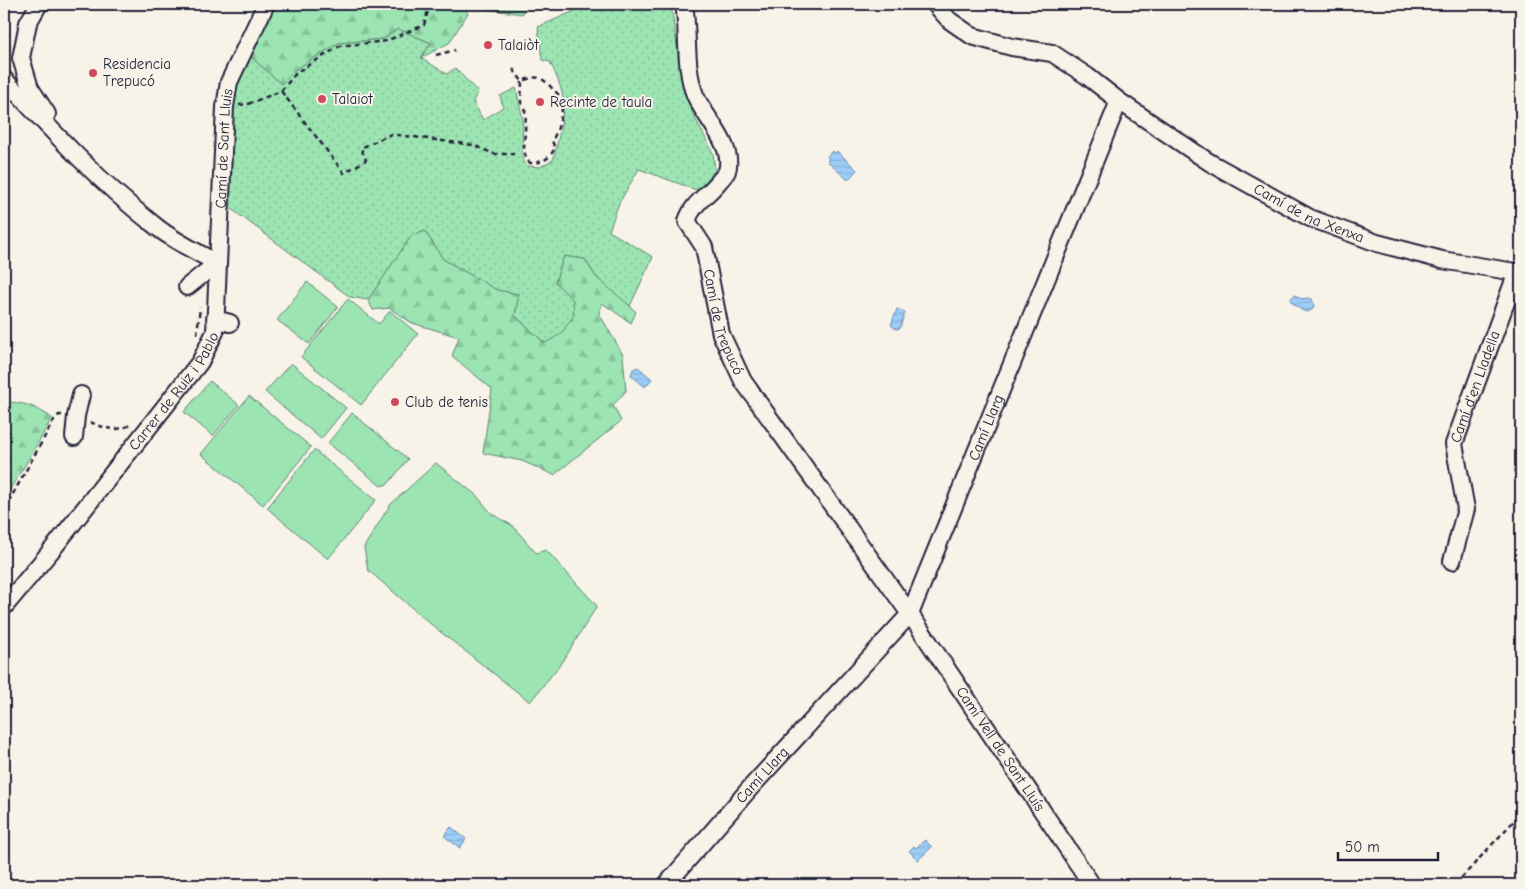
<svg xmlns="http://www.w3.org/2000/svg" width="1525" height="889" font-family="'Comic Neue',sans-serif">
<defs>
<pattern id="forest-firs" width="22" height="20" patternUnits="userSpaceOnUse" patternTransform="scale(1.25)"><rect width="22" height="20" fill="#9ce4b2"/><path d="M5 1l3.5 6h-7zM16 11l3.5 6h-7z" fill="#86c39a"/></pattern>
<pattern id="park-dots" width="8" height="8" patternUnits="userSpaceOnUse" patternTransform="scale(1.25)"><rect width="8" height="8" fill="#9ce4b2"/><path d="M2 2h.1M6 6h.1" fill="none" stroke="#86c39a" stroke-width="1.8" stroke-linecap="round"/></pattern>
<pattern id="water-rules" width="6" height="5" patternUnits="userSpaceOnUse" patternTransform="scale(1.25)"><rect width="6" height="5" fill="#9ccef9"/><path d="M0 2.5h6" fill="none" stroke="#86b1d6"/></pattern>
</defs>
<rect width="100%" height="100%" fill="#f7f3e8"/>
<filter id="ink" filterUnits="userSpaceOnUse"><feTurbulence type="fractalNoise" baseFrequency=".02" numOctaves="2"/><feDisplacementMap in="SourceGraphic" scale="10" xChannelSelector="R" yChannelSelector="G"/><feConvolveMatrix kernelMatrix="1 2 1 2 8 2 1 2 1" color-interpolation-filters="sRGB"/></filter>
<g filter="url(#ink)">
<path fill="#9ce4b2" stroke="#5f8376" d="M307,282L338,307L309,344L277,320Z
M348,299L379,324L390,311L418,334L361,405L301,357Z
M291,363L346,408L321,439L265,392Z
M210,381L239,405L213,436L184,412Z
M249,396L311,447L263,505L201,454Z
M352,413L408,459L388,484L381,486L328,443Z
M314,450L376,500L328,559L267,508Z
M436,463L476,495L492,514L513,526L536,553L546,550L597,606L563,661L530,702L433,626L368,570L364,547L390,505Z"/>
<path fill="url(#forest-firs)" stroke="#5f8376" d="M276,4H462L468,13L449,43L421,58L431,43L398,29L383,39L339,43L296,69L281,84L249,55Z
M485,4H538L526,6L522,14L485,9Z
M425,231L443,259L497,290L519,294L515,316L545,343L573,300L555,282L564,256L585,259L596,277L623,299L636,312L631,323L602,303L599,313L623,355L626,391L613,405L621,421L554,475L522,461L483,453L492,389L452,356L459,337L412,323L389,308L373,310L368,300L411,236Z
M4,402C24,402 35,406 52,418L30,457L4,499Z"/>
<path fill="url(#park-dots)" stroke="#5f8376" d="M590,4H671L682,81L693,114L713,153L715,171L699,191L639,169L619,203L609,231L653,257L630,306L596,277L585,259L564,256L555,282L573,300L574,315L561,334L545,343L515,316L519,294L497,290L443,259L425,231L411,236L368,300L350,297L230,208L234,89L249,55L281,84L296,69L339,43L383,39L398,29L431,43L421,58L447,74L455,68L478,92L473,101L483,120L503,107L500,96L516,88L523,120L522,154L523,160L527,166L540,167L553,160C557,147 565,111 563,98C561,85 555,73 550,62L542,60L538,27Z"/>
<path fill="url(#water-rules)" stroke="#6b89ad" d="M832,151L835,153L837,151L857,170L848,180L827,161L829,159L827,157Z
M1295,295L1301,299L1307,298L1312,299L1314,304L1313,309L1308,312L1303,311L1291,302V298Z
M897,309L905,312L900,328L896,329L891,325Z
M638,367L652,379L645,387L631,375L633,369Z
M451,827L466,839L460,848L444,836Z
M925,840L932,847L918,860L909,851L914,846L916,848Z"/>
<g fill="none" stroke-linecap="round" stroke-linejoin="round">
<defs>
<g id="minor">
<path d="M39,4L28,23L21,58L30,88L47,114"/>
<path id="s1" d="M684,4C689,34 684,66 695,95C704,117 735,146 727,171C726,174 722,178 720,180C708,196 694,201 687,221L704,247L721,334L743,381L910,614L1092,885"/>
<path id="s2" d="M935,4L949,20L972,36L1012,47L1052,53L1087,76L1119,101L1209,162L1310,218L1377,243L1442,260L1521,273"/>
<path d="M4,79C52,131 101,184 158,228C176,242 197,252 217,263"/>
<path d="M187,287L217,263"/>
<path d="M215,319L230,323"/>
<path d="M74,437L76,416L81,395"/>
<path id="s3" d="M1452,561L1466,509L1454,444L1517,272"/>
<path id="s4" d="M4,607L55,546L200,362L215,332L225,107L229,82L266,4"/>
<path id="s5" d="M666,885L751,787L910,614L1119,101"/>
</g>
</defs>
<use href="#minor" stroke="#22223b" stroke-width="20"/>
<path stroke="#22223b" stroke-width="2.5" stroke-dasharray="5 4" stroke-linecap="butt" d="M436,55L455,50
M513,69L522,81C537,76 539,75 550,86C554,91 561,95 562,102C563,113 558,131 552,141L555,148C549,159 543,163 530,163L526,158L524,150L526,113L521,102L522,81
M281,91L297,72L340,46L386,41L424,25L430,4
M239,105L248,104L281,91L344,173L366,160L361,148L391,134L473,145L494,154H514
M197,334L200,307
M90,422C105,428 116,433 132,424
M4,510L54,420L59,415H63
M1455,885L1521,813"/>
<use href="#minor" stroke="#f7f3e8" stroke-width="16"/>
</g>
</g>
<g fill="#d1495b" stroke="#f7f3e8" stroke-width="2">
<circle cx="488" cy="45" r="5"/>
<circle cx="93" cy="73" r="5"/>
<circle cx="322" cy="99" r="5"/>
<circle cx="540" cy="102" r="5"/>
<circle cx="395" cy="402" r="5"/>
</g>
<g text-anchor="middle" dominant-baseline="central" stroke-width="4" stroke-linejoin="round" paint-order="stroke">
<g font-size="15" fill="#22223b" stroke="#f7f3e8" text-anchor="start">
<text x="498" y="45">Talaiòt</text>
<text x="103" y="64">Residencia<tspan x="103" dy="17">Trepucó</tspan></text>
<text x="332" y="99">Talaiot</text>
<text x="550" y="102">Recinte de taula</text>
<text x="405" y="402">Club de tenis</text>
</g>
<g font-size="15" fill="#22223b" stroke="#f7f3e8">
<text stroke="none"><textPath href="#s4" startOffset="531">Camí de Sant Lluis</textPath></text>
<text stroke="none"><textPath href="#s2" startOffset="435">Camí de na Xenxa</textPath></text>
<text stroke="none"><textPath href="#s1" startOffset="350">Camí de Trepucó</textPath></text>
<text stroke="none"><textPath href="#s3" startOffset="181">Camí d'en Lladella</textPath></text>
<text stroke="none"><textPath href="#s4" startOffset="275">Carrer de Ruiz i Pablo</textPath></text>
<text stroke="none"><textPath href="#s5" startOffset="566">Camí Llarg</textPath></text>
<text stroke="none"><textPath href="#s1" startOffset="862">Camí Vell de Sant Lluís</textPath></text>
<text stroke="none"><textPath href="#s5" startOffset="146">Camí Llarg</textPath></text>
</g>
</g>
<rect width="1525" height="889" fill="none" stroke="#f7f3e8" stroke-width="20"/>
<rect x="10" y="10" width="1505" height="869" fill="none" stroke="#22223b" stroke-width="2" filter="url(#ink)"/>
<path d="M1338 852v8h100v-8" fill="none" stroke="#22223b" stroke-width="2.5"/>
<text x="1345" y="852" font-size="15" fill="#22223b" stroke="#f7f3e8" stroke-width="4" paint-order="stroke">50 m</text>
</svg>
